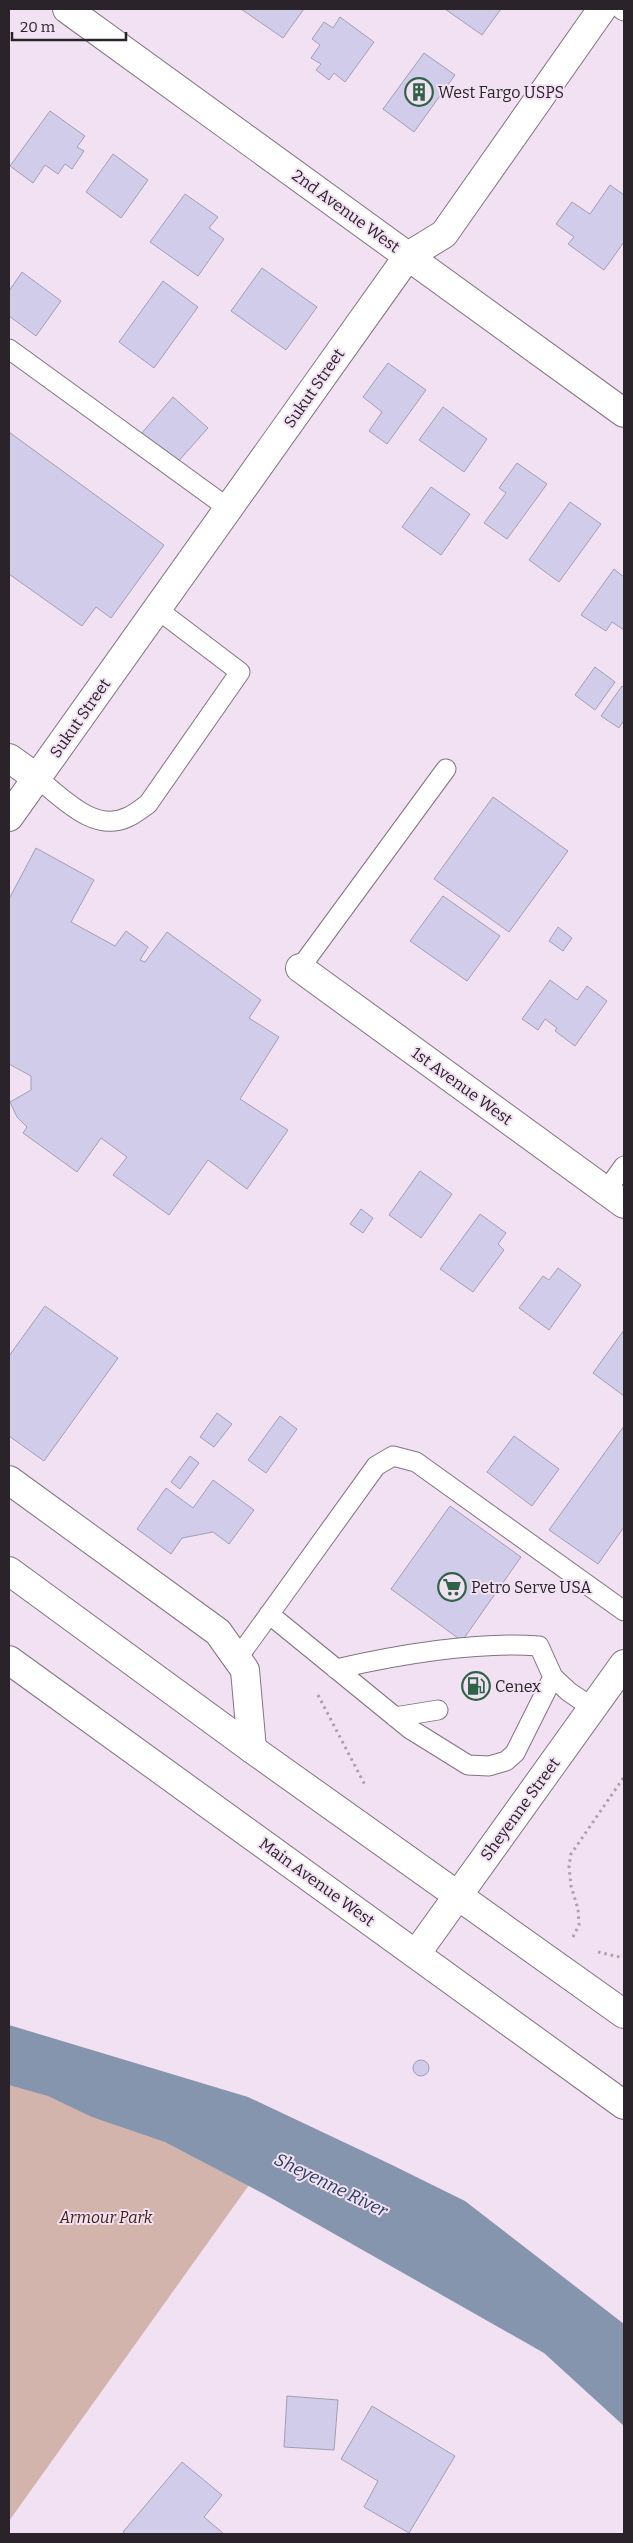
<svg xmlns="http://www.w3.org/2000/svg" width="633" height="2543" font-family="Bitter,serif">
<rect width="100%" height="100%" fill="#f2e1f2"/>
<path fill="#d3b4ac" d="M9,2071L134,2120L249,2185L9,2521Z"/>
<path fill="#8595ad" d="M9,2025L248,2097L390,2164L465,2201L624,2324V2426L544,2353L264,2194L165,2142L92,2117L48,2096L9,2085Z"/>
<path fill="#d0cce9" stroke="#a29fb3" d="M241,9H304L283,38Z
M445,9H501L482,35Z
M340,17L374,42L345,82L334,73L329,80L316,70L321,64L311,58L320,45L312,39L324,22L333,28Z
M424,53L455,75L414,132L383,109Z
M50,111L85,136L77,147L84,151L72,169L65,164L58,174L45,165L33,183L10,166Z
M113,154L148,180L121,218L86,192Z
M610,185L624,195V242L604,270L568,244L574,237L556,224L572,202L590,214Z
M185,194L218,217L209,228L224,239L198,276L150,242Z
M262,268L317,307L286,350L231,311Z
M22,272L61,301L36,336L9,316V291Z
M163,281L198,307L154,368L119,342Z
M388,363L426,390L387,444L369,431L382,412L363,397Z
M173,397L208,428L176,464L141,434Z
M443,407L487,439L464,472L419,440Z
M9,432L164,545L111,618L96,607L82,626L9,574Z
M517,463L547,484L507,539L484,523L506,493L499,488Z
M431,487L470,514L441,555L402,527Z
M570,502L601,524L559,582L529,560Z
M614,569L624,577V630L612,622L606,631L581,615Z
M595,667L615,682L595,710L575,695Z
M622,686L624,688V720L619,728L601,716Z
M493,797L568,851L509,932L434,879Z
M36,848L94,880L71,922L115,946L126,931L148,947L140,960L145,962L167,932L261,1000L249,1018L279,1037L240,1099L288,1130L247,1189L208,1160L169,1215L113,1175L127,1157L101,1138L77,1172L23,1133L27,1127L17,1117L10,1102L31,1090V1076L9,1064V899Z
M443,896L500,936L467,981L410,941Z
M558,927L572,938L563,951L549,941Z
M550,980L577,1000L587,986L607,1001L575,1046L555,1031L557,1028L545,1019L538,1030L522,1019Z
M420,1171L452,1194L421,1238L389,1215Z
M361,1209L373,1218L363,1233L350,1224Z
M480,1214L506,1233L498,1244L504,1250L473,1292L440,1269Z
M558,1268L581,1285L549,1330L519,1308L543,1276L549,1280Z
M45,1306L118,1358L44,1461L9,1436V1356Z
M624,1330V1396L593,1373Z
M217,1413L232,1424L214,1447L200,1437Z
M280,1416L297,1429L266,1473L248,1460Z
M624,1426V1527L598,1564L549,1530Z
M514,1436L559,1469L532,1506L487,1472Z
M190,1456L199,1463L180,1489L171,1482Z
M213,1480L254,1510L229,1544L213,1532L182,1538L171,1554L137,1529L166,1488L193,1508Z
M450,1506L521,1557L462,1641L391,1589Z
M413 2068a8 8 0 1 1 16 0a8 8 0 1 1-16 0Z
M287,2396L338,2400L334,2450L284,2447Z
M372,2406L455,2456L409,2533L364,2507L378,2481L341,2459Z
M182,2462L222,2495L204,2517L224,2534H126L123,2532Z"/>
<g fill="none" stroke-linecap="round" stroke-linejoin="round">
<defs>
<path id="service" d="M621,9L624,11
M9,349L228,508
M37,778C62,797 94,834 128,817C135,814 142,808 148,804L240,672L157,609
M300,968L446,769
M606,1191L624,1166
M269,1614L410,1729L468,1765L489,1766L506,1761L515,1753L553,1677L569,1692L593,1708
M237,1659L376,1466L393,1456L416,1462L624,1611
M336,1669C396,1655 478,1641 539,1646L553,1677
M395,1717L438,1710"/>
<path id="minor" d="M67,9L624,413
M9,758L37,778
M9,817L408,256L444,234L602,9
M300,968L624,1204
M9,1480L218,1632L245,1670L252,1749"/>
<path id="secondary" d="M416,1954L624,1664"/>
<path id="primary" d="M9,1571L252,1749L624,2014
M9,1660L624,2105"/>
</defs>
<use href="#service" stroke="#827381" stroke-width="21"/>
<use href="#minor" stroke="#827381" stroke-width="30"/>
<use href="#secondary" stroke="#827381" stroke-width="30"/>
<use href="#primary" stroke="#827381" stroke-width="30"/>
<path stroke="#ada0ad" stroke-width="3" stroke-dasharray="2.5 4" stroke-linecap="butt" d="M318,1695L366,1787
M573,1937L579,1925L578,1909L571,1886L569,1866L571,1854L624,1777
M598,1952L624,1958"/>
<use href="#service" stroke="#fff" stroke-width="19"/>
<use href="#minor" stroke="#fff" stroke-width="28"/>
<use href="#secondary" stroke="#fff" stroke-width="28"/>
<use href="#primary" stroke="#fff" stroke-width="28"/>
</g>
<defs>
<symbol id="building-ring" viewBox="-11 -11 22 22"><circle r="9.5" fill="#f2e1f2" stroke="#2f6246" stroke-width="1.5"/><path d="M-4-6H4V6H1V3H-1V6H-4ZM-2.5-4.3h1.7v1.8h-1.7ZM.8-4.3h1.7v1.8H.8ZM-2.5-1h1.7V.8h-1.7ZM.8-1h1.7V.8H.8Z" fill="#2f6246"/></symbol>
<symbol id="supermarket-ring" viewBox="-11 -11 22 22"><circle r="9.5" fill="#f2e1f2" stroke="#2f6246" stroke-width="1.5"/><path d="M-6-5.5h2.5l.6 2H6L4.5 2H-2.5L-4.4-4H-6ZM-1.5 3.2a1.3 1.3 0 1 0 .1 0ZM3 3.2a1.3 1.3 0 1 0 .1 0Z" fill="#2f6246"/></symbol>
<symbol id="fuel-ring" viewBox="-11 -11 22 22"><circle r="9.5" fill="#f2e1f2" stroke="#2f6246" stroke-width="1.5"/><path d="M-5.5-6h7V0h2V4h1.3V-2.5L3-4.5l.8-.8L6-3V5H2.5V1h-1V6h-7ZM-4.2-4.7v3.2H.2V-4.7Z" fill="#2f6246"/></symbol>
</defs>
<g fill-rule="evenodd">
<use href="#building-ring" x="403" y="76" width="32" height="32"/>
<use href="#supermarket-ring" x="436" y="1571" width="32" height="32"/>
<use href="#fuel-ring" x="460" y="1670" width="32" height="32"/>
</g>
<g text-anchor="middle" dominant-baseline="central" stroke-width="4" stroke-linejoin="round" paint-order="stroke">
<g font-size="16" fill="#2a242a" stroke="#f2e1f2" text-anchor="start">
<text x="438" y="92">West Fargo USPS</text>
<text x="471" y="1587">Petro Serve USA</text>
<text x="495" y="1686">Cenex</text>
</g>
<g font-size="16" fill="#2a242a" stroke="#f2e1f2">
<text transform="translate(346 211) rotate(36)">2nd Avenue West</text>
<text transform="translate(314 388) rotate(-55)">Sukut Street</text>
<text transform="translate(80 718) rotate(-55)">Sukut Street</text>
<text transform="translate(462 1086) rotate(36)">1st Avenue West</text>
<text transform="translate(520 1809) rotate(-54)">Sheyenne Street</text>
<text transform="translate(317 1882) rotate(36)">Main Avenue West</text>
</g>
<g font-size="16" font-style="italic" fill="#471b10" stroke="#f2e1f2">
<text x="106" y="2217">Armour Park</text>
</g>
<g font-size="18" font-style="italic" fill="#253c61" stroke="#f2e1f2">
<text transform="translate(331 2185) rotate(26)">Sheyenne River</text>
</g>
</g>
<rect width="633" height="2543" fill="none" stroke="#2a242a" stroke-width="20"/>
<path d="M12 32v8h114v-8" fill="none" stroke="#2a242a" stroke-width="2.5"/>
<text x="20" y="32" font-size="15" fill="#2a242a" stroke="#f2e1f2" stroke-width="4" paint-order="stroke">20 m</text>
</svg>
